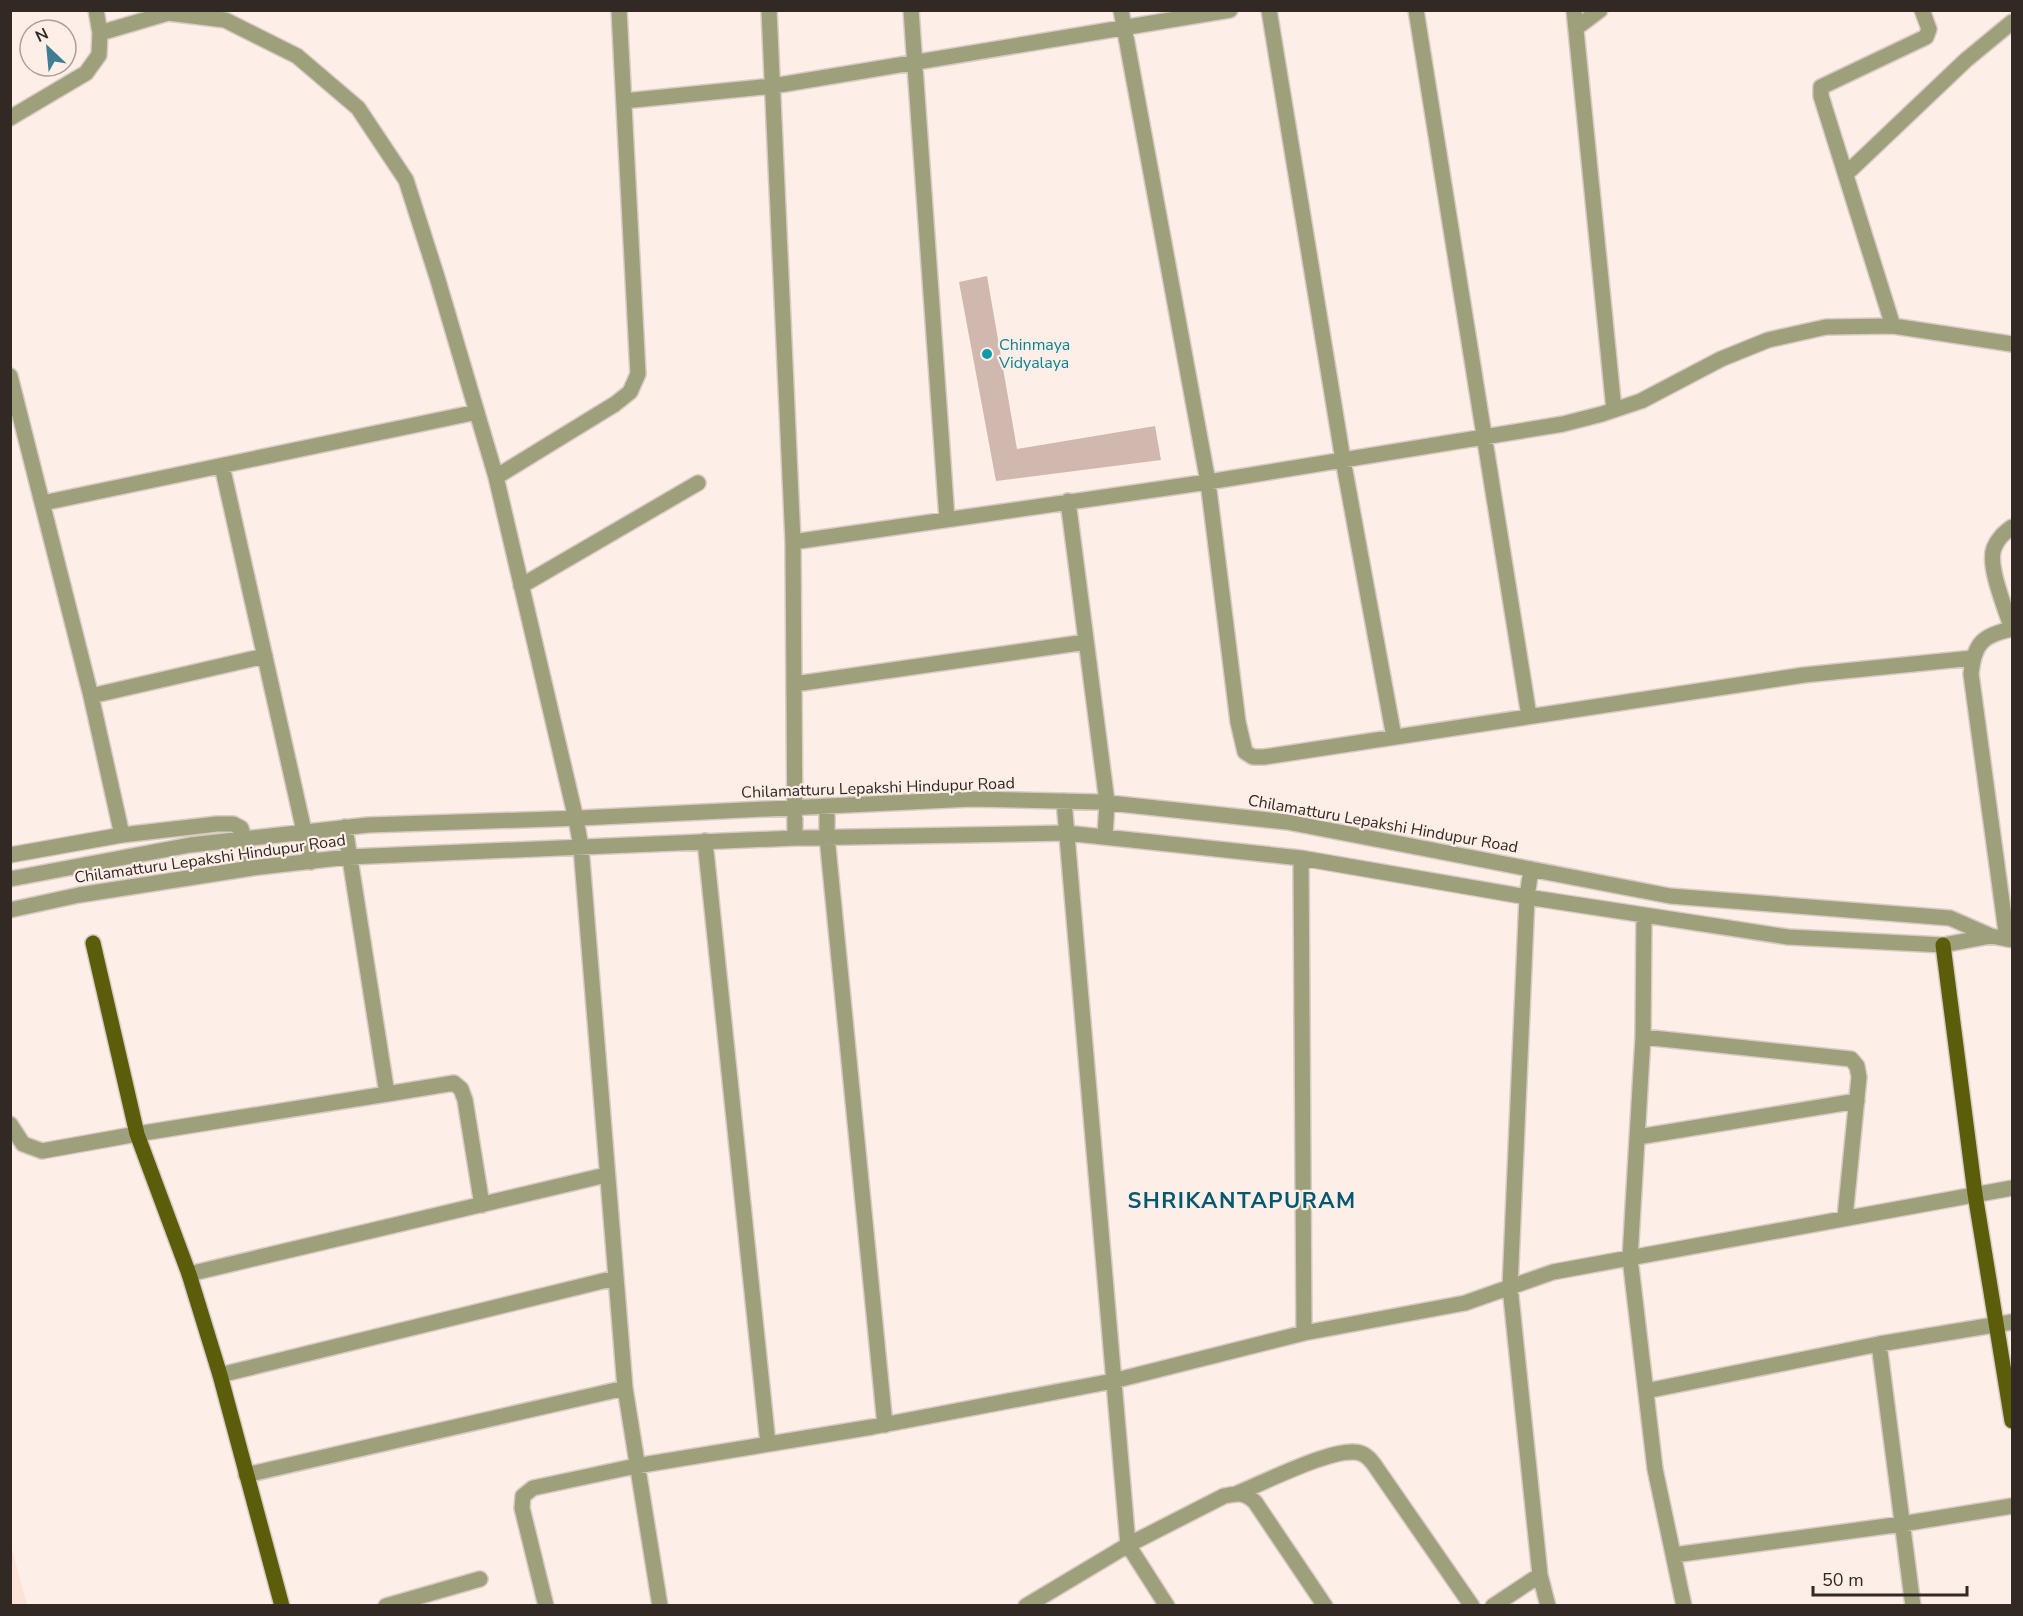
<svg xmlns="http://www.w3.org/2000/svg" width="2023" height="1616" font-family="'Nunito Sans',sans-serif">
<rect width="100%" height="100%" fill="#fdeee7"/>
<path fill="#fce2d7" d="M10,1542L18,1572L27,1605H11Z"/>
<path fill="#d0b8ae" d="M987,276L1017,449L1155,426L1161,460L996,481L959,282Z"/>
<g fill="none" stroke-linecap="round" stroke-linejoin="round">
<defs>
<path id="minor" d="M769,10L793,542
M911,10L947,519
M1121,10L1208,482L1238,722L1245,752L1253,757H1264L1804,675L1973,658
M1269,10L1343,460L1394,737
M1416,10L1529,716
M1574,10L1614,410
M1576,28L1600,10
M100,33L168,13L225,20L297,56L358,108L406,180L437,277L496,477L576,819L581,847L625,1388L660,1606
M624,101L773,86L1230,10
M10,118L86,73L99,55L100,33L96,10
M1846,174L1966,60L2012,22
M1893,326L1821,96V87L1926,37L1929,29L1922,10
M10,376L91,696L122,835L10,855
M222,466L311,862
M496,477L615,404L630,392L638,374L619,10
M1068,501L1107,802L1105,837
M43,503L477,412
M521,586L698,483
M2012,629C2006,610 1987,566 1994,548C1998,538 2004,533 2012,527
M795,684L1086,642
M91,696L265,656
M1064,801L1128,1545L1167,1606
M827,807V837L885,1425
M122,835L217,824H233L241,828L252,868
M795,838L793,542L1208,482L1563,424L1602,414L1641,401L1721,359L1768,340L1826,327L1893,326L2012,344
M705,841L768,1444
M1301,858L1304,1333
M1531,869L1527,897L1510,1287L1540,1575L1548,1606
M10,879L190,845L368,825L581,818L971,799L1100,802L1287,822L1670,896L1950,918L1991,936L2012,940
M10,910L79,895L252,868L348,857L795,838L1066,833L1301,858L1527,897L1788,937L1943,945L1991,936
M1644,915L1643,1037L1630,1258L1655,1469L1684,1606
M2007,939L1971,674C1974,643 1983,635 2012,629
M1643,1037L1851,1059L1857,1066L1859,1077L1845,1217
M387,1094L454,1083L461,1089L465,1100L482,1205
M10,1124L23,1144L42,1151L137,1134L387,1094L345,827
M1638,1137L1857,1101
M189,1274L606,1175
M1879,1344L1913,1606
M220,1375L615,1278
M1646,1391L1879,1344L2012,1322
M246,1475L625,1388
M1238,1493C1265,1482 1328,1450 1354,1452C1363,1452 1368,1457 1373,1463L1472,1606
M1674,1555L1902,1524L2012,1506
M386,1606L480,1579
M546,1606L522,1508L523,1496L533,1488L636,1466L872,1427L1113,1381L1304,1333L1465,1303L1553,1272L2012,1188
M1026,1606L1128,1545L1224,1496C1238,1493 1244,1492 1255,1502L1325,1606
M1493,1606L1540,1575"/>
<path id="major" d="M93,943L137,1134L189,1274L220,1375L282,1606
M1943,945L1975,1194L2012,1421"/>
</defs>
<use href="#minor" stroke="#d8cbc4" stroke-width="18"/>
<use href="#major" stroke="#d8cbc4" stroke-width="18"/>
<use href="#minor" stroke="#9ea07c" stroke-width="15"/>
<use href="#major" stroke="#5c5d0b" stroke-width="15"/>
</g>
<circle fill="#0f9aa8" stroke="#fdeee7" stroke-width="2" cx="987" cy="354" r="6"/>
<g text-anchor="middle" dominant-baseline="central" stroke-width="4.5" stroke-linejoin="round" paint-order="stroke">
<g font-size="16" fill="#0d838f" stroke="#fdeee7" text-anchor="start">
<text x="999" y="345">Chinmaya<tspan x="999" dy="18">Vidyalaya</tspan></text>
</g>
<g font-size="16" fill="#322925" stroke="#fdeee7">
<text transform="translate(878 788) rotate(-2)">Chilamatturu Lepakshi Hindupur Road</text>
<text transform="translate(1383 824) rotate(10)">Chilamatturu Lepakshi Hindupur Road</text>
<text transform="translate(210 859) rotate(-8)">Chilamatturu Lepakshi Hindupur Road</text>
</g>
<g font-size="22" font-weight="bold" letter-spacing="1.5" fill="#035870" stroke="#fdeee7">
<text x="1242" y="1201">SHRIKANTAPURAM</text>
</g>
</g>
<rect width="2023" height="1616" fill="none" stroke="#322925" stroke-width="24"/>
<g transform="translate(48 48) rotate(334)"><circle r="28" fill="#fdeee7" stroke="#ac9f99" stroke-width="1.5"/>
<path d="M0-4.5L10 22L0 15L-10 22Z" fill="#407d93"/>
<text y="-9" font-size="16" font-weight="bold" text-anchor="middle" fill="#322925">N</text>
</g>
<path d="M1813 1586v9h154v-9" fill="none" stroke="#322925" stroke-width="3"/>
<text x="1822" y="1586" font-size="18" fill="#322925" stroke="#fdeee7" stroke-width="4.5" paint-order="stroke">50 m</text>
</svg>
